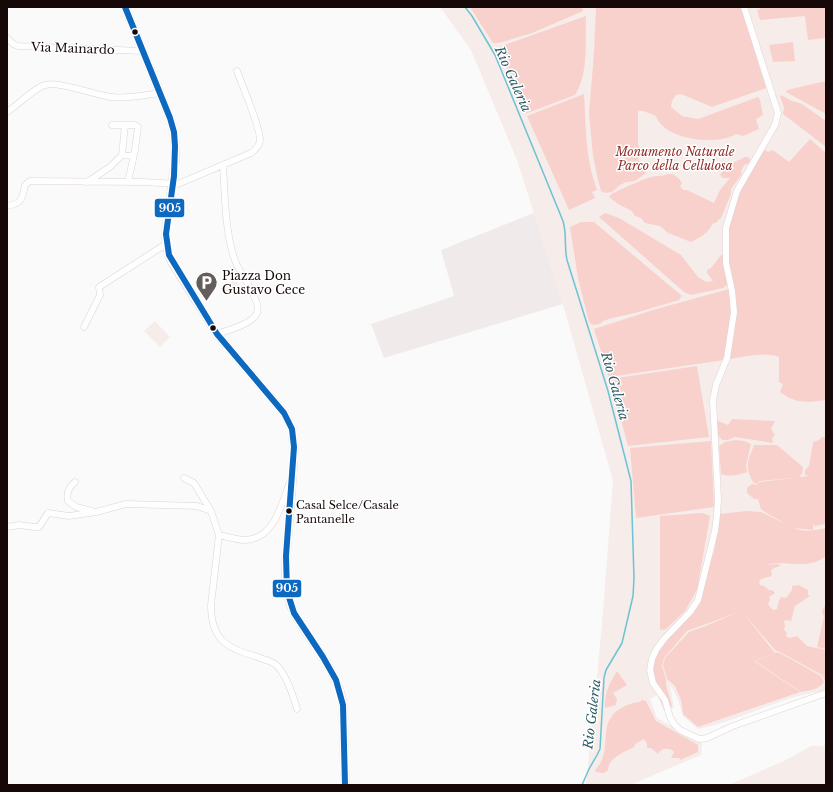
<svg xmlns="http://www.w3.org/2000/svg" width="833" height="792" font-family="'Libre Baskerville',serif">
<rect width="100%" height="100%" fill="#fafafa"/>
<path fill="#f0ebea" d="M534,213L563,304L384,358L371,324L454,296L441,250Z"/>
<path fill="#f6ecea" d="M440,7H826V691C782,695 742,720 698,729L683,716L677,697L670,684L674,708L664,711L657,695L650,699L657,718L702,743L701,755L630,785H586L602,625L613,481L562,301L517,160L471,50Z
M236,279L241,288L224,295L220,288Z
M155,321L170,337L160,347L144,331Z
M826,745V785H729L784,761L811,746H821Z"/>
<path fill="#f9d1cc" d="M470,7H582L583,11L532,33L499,43H493Z
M598,7H741L766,88L712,107L681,94L676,95L672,101L671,107L682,116L698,119L758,97L760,100L763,115L756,119L759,129L743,136L736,134C717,146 664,140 656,116C650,114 644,110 638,111V144L641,151L638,159L646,173L635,181L626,182L620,185L612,192L605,193L601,191L598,180L593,156L589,114L594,52L596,8Z
M760,7H826V38L808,40L805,16L760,20L757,10L760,9Z
M586,16C585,41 589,73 575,95L525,114L499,47Z
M793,42L795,61L773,62L769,45Z
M826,81V114L786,92L787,90Z
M584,94C586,127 585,159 597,190L592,192L595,198L569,210L527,116Z
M781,95L790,100L802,104L826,121V147L783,114L784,107L780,96Z
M810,139L826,153V400L810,402L798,401L789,398L780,392L783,384L779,382V357C766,351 743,357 729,359L734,334L727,262L726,234L738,195L763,149L768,152L773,150L789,162Z
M745,157H748L750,159L749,163L744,165L741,171L742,174L731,189V194L721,218L718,220L717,222L712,224C710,232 698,239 691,242L668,233L660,226L645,223L641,218L635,216L632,211L618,204L609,197L611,194C622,189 653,173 663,176C671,171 678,176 682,183L680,186L683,190H687L714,203L720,190L730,178H723L720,175C726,165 735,162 745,157Z
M605,213L619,218L681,255L698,277L706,282L713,281L707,273V270L711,268L721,255L724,256L728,276L727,285L723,288L691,295L684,292L599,217Z
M581,222H594L682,296L679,300L635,313L612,318L603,321L600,324L593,325L589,322L578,278L570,227Z
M729,289L731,313L724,360L609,377L594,329L653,310Z
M697,366L709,437L628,446L610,379Z
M732,419L775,421L771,429L775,435L772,438L773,443L735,437L728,440H722L717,434L716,420L728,425Z
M822,437H826V523L821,525L814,526L813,522V530L794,528C804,533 815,530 826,528V556C808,571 785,559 765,565L779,564L780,566L774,568L771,570L772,576L761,579L759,582L760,585L764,586L769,590H772L775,593L774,594L769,597L770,600L768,604L770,607L773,610L777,609L779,600L781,597L786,598L792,590V586L799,585L808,590V595L810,596L795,606L791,621L787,620L784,621L785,626L784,630L787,633L786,636L789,638L797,636L807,646L826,650V682L822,675L778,651H776L744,614L739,611L744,614L775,653L754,661L800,692L698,727L683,714L681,700L675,686L667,679L663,665L665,658L689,632L708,625L736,613L687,631L664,658L662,666L666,679V685L672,706L665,710L657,693L652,667L661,645L687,616L705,579L715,576L707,578L708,568L714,552L720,514L746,511L761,512L788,525L768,514L761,509L758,499H754L747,493V488L752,484L756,485L760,482L793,478L760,481L756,484L753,482C744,466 748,461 754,445H777L803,467C803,473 802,474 799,477L809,476L805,475V470L809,466L813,442L819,440Z
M736,440L744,441L751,444L746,466L747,472C740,475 727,477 721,474L719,446L725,442Z
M711,441L714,507L636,518L630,448Z
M703,513L710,516L697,590L685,611L666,629L660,630V516Z
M826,604V649L817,647L824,617L822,611Z
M778,652L821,676L824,682C818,690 810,690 801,692L755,661Z
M617,671L627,685L613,693L617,699L616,705L605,708C604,693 610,683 617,671Z
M642,700L646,701L656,721L698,745V752L680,760V758H671L674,752L672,750C666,748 661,748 658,754L651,748H647V743L644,739L635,744L634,747C623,753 609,757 608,770L604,773L596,772L595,770C612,753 600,731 612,716C616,710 626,705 633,703C637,702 639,703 642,700Z"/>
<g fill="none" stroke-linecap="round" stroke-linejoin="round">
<path stroke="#6cc3d2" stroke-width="1.5" d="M465,7L472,16L495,55L563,221C567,234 564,247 567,260L608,391L631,481L634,578L633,596L622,643L606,670L604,678L600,749L597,755L589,769L582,785"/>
<defs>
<path id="minor" d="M744,7L778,113L775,125L737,191L726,228V263L732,291L734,312L727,358L716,385L713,400L718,499L717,515L715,531L698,600L690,612L664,639L656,650L652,659L650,670L653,683L665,700L670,717L674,724L680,730L699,739L707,738L733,726L826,693
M7,38L13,44L18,46L142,51
M7,112C18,105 34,88 45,85C59,81 94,95 111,97C127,99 144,95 160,93
M112,125H135L138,127L135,150L128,182
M122,155L125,125
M87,182L110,167L122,155L133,156
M7,206C23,203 22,199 25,185L30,181L142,182L178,184L251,153C255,150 259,146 260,141C261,128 242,85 237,71
M84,327L100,295L99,287L166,244
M217,334C228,330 253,324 257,313C262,301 240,274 236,263C225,236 225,195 223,166
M184,478L194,483L211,511
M75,482C69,487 66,493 68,501L76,507L92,511
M7,527L19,525L34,527H39L48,513L69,516L96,512L126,504L197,506L211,511L219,535C227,537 235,539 243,540C274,541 281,505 290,482
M219,535L211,605C211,638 225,648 255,656C261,659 269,660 275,664C286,673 293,695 297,709"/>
<path id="major" d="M125,7L170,118C183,153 168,198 166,234C166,245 167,253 172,262L217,334L284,413L292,429L294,447C293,472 291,496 289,521C287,551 280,585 294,613C311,643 338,670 343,705L345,785"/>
</defs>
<use href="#minor" stroke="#ddd4d3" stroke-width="7"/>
<use href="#major" stroke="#ddd4d3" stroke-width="9"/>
<use href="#minor" stroke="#fefefe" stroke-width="6"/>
<use href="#major" stroke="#fefefe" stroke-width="8"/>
<defs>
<path id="bus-1" d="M125,7L170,118L174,132L175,146L174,176L166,234L169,255L217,334L284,413L292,429L294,447L286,556L287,591L294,613L323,657L336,680L343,705L345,785"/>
</defs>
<use href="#bus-1" stroke="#fff" stroke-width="9"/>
<use href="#bus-1" stroke="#0c69bf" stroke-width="6"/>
</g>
<defs>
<symbol id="parking-pin" viewBox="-11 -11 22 30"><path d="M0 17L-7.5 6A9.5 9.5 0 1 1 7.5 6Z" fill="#655d5c" stroke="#fff"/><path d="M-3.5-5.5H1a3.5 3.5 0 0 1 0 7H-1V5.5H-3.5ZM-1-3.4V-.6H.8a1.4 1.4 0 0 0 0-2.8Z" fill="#fff"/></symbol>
</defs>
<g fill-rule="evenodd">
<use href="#parking-pin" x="194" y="270" width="25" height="34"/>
</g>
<g fill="#150807" stroke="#fff" stroke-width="1.5">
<circle cx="135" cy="32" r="3.5"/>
<circle cx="213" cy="328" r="3.5"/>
<circle cx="289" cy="511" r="3.5"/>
</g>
<g text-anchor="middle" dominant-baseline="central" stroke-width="3" stroke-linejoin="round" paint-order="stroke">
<g font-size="11" fill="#150807" stroke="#fff" text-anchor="start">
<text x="296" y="505">Casal Selce/Casale<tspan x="296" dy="14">Pantanelle</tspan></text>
</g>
<g font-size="12" fill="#150807" stroke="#fff">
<text transform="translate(73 48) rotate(2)">Via Mainardo</text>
</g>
<g font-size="12" font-style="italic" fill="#922c27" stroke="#fff">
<text x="675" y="151">Monumento Naturale<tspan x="675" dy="14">Parco della Cellulosa</tspan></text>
</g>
<g font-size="12" fill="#150807" stroke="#fff" text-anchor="start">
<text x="222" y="275">Piazza Don<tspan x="222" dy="14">Gustavo Cece</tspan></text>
</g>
<g font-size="13" font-style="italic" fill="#2c5d67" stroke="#fff">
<text transform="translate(513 79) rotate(66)">Rio Galeria</text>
<text transform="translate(615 386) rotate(74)">Rio Galeria</text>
<text transform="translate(592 714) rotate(-83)">Rio Galeria</text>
</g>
</g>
<g stroke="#fff" stroke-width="1.5">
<rect x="154" y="198" width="31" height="20" rx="4" fill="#0c69bf"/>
<rect x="272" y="579" width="30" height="19" rx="4" fill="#0c69bf"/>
</g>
<g font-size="11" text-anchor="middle" font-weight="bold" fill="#fff">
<text x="170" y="212">905</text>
<text x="287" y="592">905</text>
</g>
<rect width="833" height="792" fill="none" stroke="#150807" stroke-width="16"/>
</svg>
